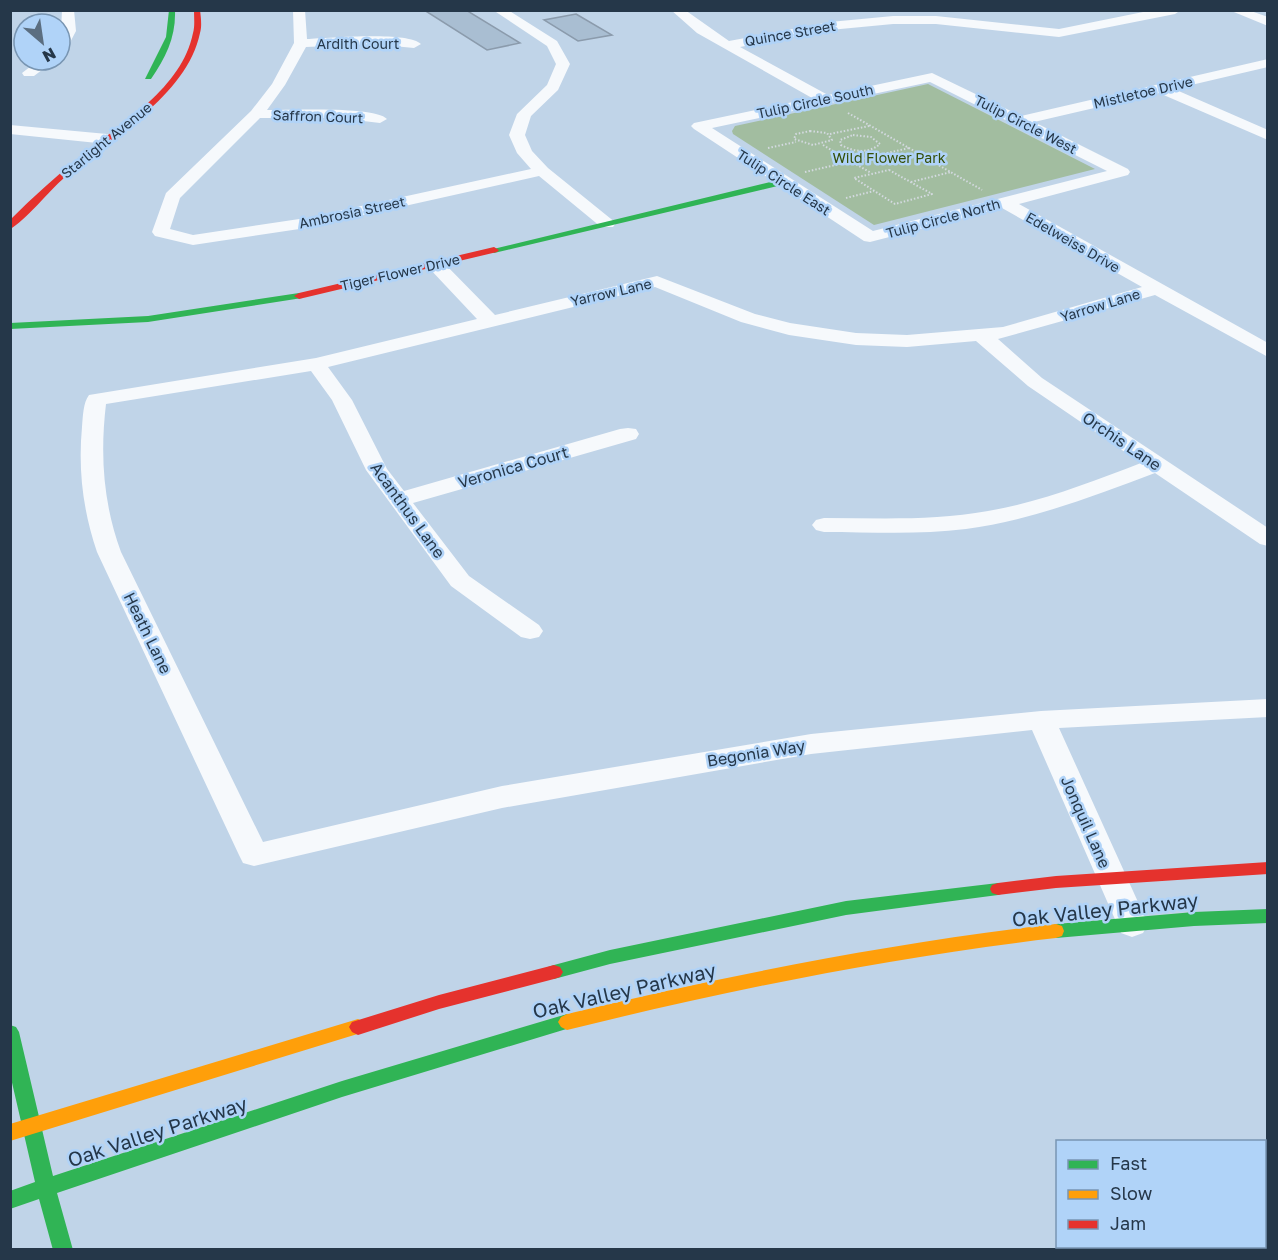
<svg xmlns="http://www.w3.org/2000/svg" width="1278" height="1260" font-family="'Golos Text',sans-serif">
<rect width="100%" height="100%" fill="#c0d4e8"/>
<path fill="#a2bda0" d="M928,84L1095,169L874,225L733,134L732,131L735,126Z"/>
<path fill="#a9bed2" stroke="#8b9bac" stroke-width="1.5" d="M424,10H466L520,43L487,50Z
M576,14L612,35L578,41L544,20Z"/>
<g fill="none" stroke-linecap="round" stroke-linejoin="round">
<path stroke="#d4dae0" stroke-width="2" stroke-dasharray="1.5 2" stroke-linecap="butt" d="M848,113L982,190
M810,131L827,133L832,140L813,145L794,139L796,134Z
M830,134L869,126
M853,135L871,137L880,144C868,154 854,152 841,145L840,140Z
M823,145L871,173
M768,148L796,142
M889,170L932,194L895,204L854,178Z
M805,172L909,148
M911,182L951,172
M846,198L874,191"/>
<path fill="#f6f9fc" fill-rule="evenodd" d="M62,10H74L76,31L65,52L60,53Z
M293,10H305L307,39C328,38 408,31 421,44L414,48L373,44L306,47L285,85L267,110C288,110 376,106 387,119L380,123L338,118H260L180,198L170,229L193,235L306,218L531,169L517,153L509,135L517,114L547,85L556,64L547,46L493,10H508L557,41L570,64L558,90L531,116L525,135L532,151L548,168L616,223L613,227H601L539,176L306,228L193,245L155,236L152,232L166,193L251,111L272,84L294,43Z
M671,10H685L729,41L830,22L893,16H936L1059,29L1153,10H1181L1175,14L1059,37L936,24H893L830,30L740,47L828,95L932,73L1021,116L1268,59V67L1174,89L1268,130V140L1159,93L1034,122L1128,169L1130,172L1128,175L1019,204L1268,343V357L1155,295L998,339L1042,378L1268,528V546L1260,544L1155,473C1094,496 1032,520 966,529C919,535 871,532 824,532L816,530L812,525L816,520L824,518C879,518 934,521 988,511C1041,502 1091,482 1141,463L1028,386L976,341L907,347L856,345L789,335L741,322L655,287L328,367L352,400L387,469L404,491L620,429L628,428L636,429L639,434L636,439L413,503L469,576L539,625L543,631L539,637L530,639L521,637L451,586L366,470L332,400L311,371L106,404C100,455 103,503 121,552L263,842L502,786L811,734L1041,711L1268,699V717L1059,728L1148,924L1143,933L1132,937L1121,933L1032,730L811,754L502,808L254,866L243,863L239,855L97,552C83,511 78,470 82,427C83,416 83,403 89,395L316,358L477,319L429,268L426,264L429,260H441L495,315L657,276L755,314L790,323L856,333L907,335L1003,327L1142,287L1002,208L870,242L864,241L694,129L691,126L694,123L812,98L697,33ZM930,82L1107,171L873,231L712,128Z
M1229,10H1248L1268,17V26Z
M39,60H55L34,76H24L22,73Z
M10,125L107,134L115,139L107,144L10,134Z"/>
<path fill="#30b455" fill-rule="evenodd" d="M169,10H175C176,37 166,57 151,79H145L166,37Z
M783,179L786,180V184L494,253L489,250Z
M299,293L304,296L302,298L148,322L10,329V323L148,316Z
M998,883L1004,885L1006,889L1004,893L998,895L846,915L610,964L554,979L548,977L545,972L548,967L554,965L610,950L846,901Z
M1268,909V923L1194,926L1056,938L1050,936L1048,931L1050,926L1056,924L1194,912Z
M567,1014L573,1017L576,1022L573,1027L342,1097L57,1193L73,1250H53L39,1199L10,1209V1191L35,1182L10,1074V1025L16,1027L19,1032L53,1176L342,1081Z"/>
<path fill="#ff9f0a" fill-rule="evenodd" d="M1056,924L1062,926L1064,931L1062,936L1056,938C891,957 729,990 567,1030L561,1027L558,1022L561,1017L567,1014C729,975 891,943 1056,924Z
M358,1019L364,1022L367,1027L364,1032L10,1141V1124Z"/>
<path fill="#e5322d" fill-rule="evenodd" d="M194,10H200C201,18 202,26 200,33C187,96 109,139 64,178C50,190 24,222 10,229V220C33,197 56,176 81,156C122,123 182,88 193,33C195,26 194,18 194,10Z
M494,247L499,250L497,252L299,299L294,296L299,293Z
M1268,862V874L1056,888L998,895L992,893L990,889L992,885L998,883L1056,876Z
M554,965L560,967L563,972L560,977L554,979L439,1009L358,1035L352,1032L349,1027L352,1022L439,995Z"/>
</g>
<g text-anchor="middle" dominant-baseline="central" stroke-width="5" stroke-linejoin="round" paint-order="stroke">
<g font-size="14" fill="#253749" stroke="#b0d3f8">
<text transform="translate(790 33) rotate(-10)">Quince Street</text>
<text x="358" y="43">Ardith Court</text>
<text transform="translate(1143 92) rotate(-13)">Mistletoe Drive</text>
<text transform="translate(815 101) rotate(-12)">Tulip Circle South</text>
<text transform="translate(318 116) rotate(2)">Saffron Court</text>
<text transform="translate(1026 124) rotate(27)">Tulip Circle West</text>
<text transform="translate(106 140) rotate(-39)">Starlight Avenue</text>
<text transform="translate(784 182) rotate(33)">Tulip Circle East</text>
<text transform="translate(352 212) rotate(-12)">Ambrosia Street</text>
<text transform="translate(943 218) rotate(-15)">Tulip Circle North</text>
<text transform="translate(1073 242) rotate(30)">Edelweiss Drive</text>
<text transform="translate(400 272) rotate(-13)">Tiger Flower Drive</text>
<text transform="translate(611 292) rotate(-13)">Yarrow Lane</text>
<text transform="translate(1100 305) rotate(-17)">Yarrow Lane</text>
</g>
<g font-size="14" fill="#344f07" stroke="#b0d3f8">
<text x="889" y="157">Wild Flower Park</text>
</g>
<g font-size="16" fill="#253749" stroke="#b0d3f8">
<text transform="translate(1122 441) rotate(34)">Orchis Lane</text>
<text transform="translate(513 467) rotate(-16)">Veronica Court</text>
<text transform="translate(408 510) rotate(54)">Acanthus Lane</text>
<text transform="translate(148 633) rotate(64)">Heath Lane</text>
<text transform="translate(756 753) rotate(-9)">Begonia Way</text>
<text transform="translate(1086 822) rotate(66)">Jonquil Lane</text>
</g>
<g font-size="20" fill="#253749" stroke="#b0d3f8">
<text transform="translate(1105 909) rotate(-6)">Oak Valley Parkway</text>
<text transform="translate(624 990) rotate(-13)">Oak Valley Parkway</text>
<text transform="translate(157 1131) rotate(-18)">Oak Valley Parkway</text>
</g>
</g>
<rect width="1278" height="1260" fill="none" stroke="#253749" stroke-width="24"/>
<rect x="1056" y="1140" width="210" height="108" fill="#b0d3f8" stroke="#7895b2" stroke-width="1.5"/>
<rect x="1068" y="1160" width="30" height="9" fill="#30b455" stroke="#7895b2" stroke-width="1.5"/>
<text x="1110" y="1170" font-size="18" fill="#253749">Fast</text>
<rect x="1068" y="1190" width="30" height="9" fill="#ff9f0a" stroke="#7895b2" stroke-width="1.5"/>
<text x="1110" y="1200" font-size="18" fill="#253749">Slow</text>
<rect x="1068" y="1220" width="30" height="9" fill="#e5322d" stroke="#7895b2" stroke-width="1.5"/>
<text x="1110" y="1230" font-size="18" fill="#253749">Jam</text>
<g transform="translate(42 42) rotate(151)"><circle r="28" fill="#b0d3f8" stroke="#7895b2" stroke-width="1.5"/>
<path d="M0-4.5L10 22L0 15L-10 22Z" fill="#5b6e81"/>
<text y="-9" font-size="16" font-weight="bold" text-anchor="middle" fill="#253749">N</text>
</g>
</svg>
